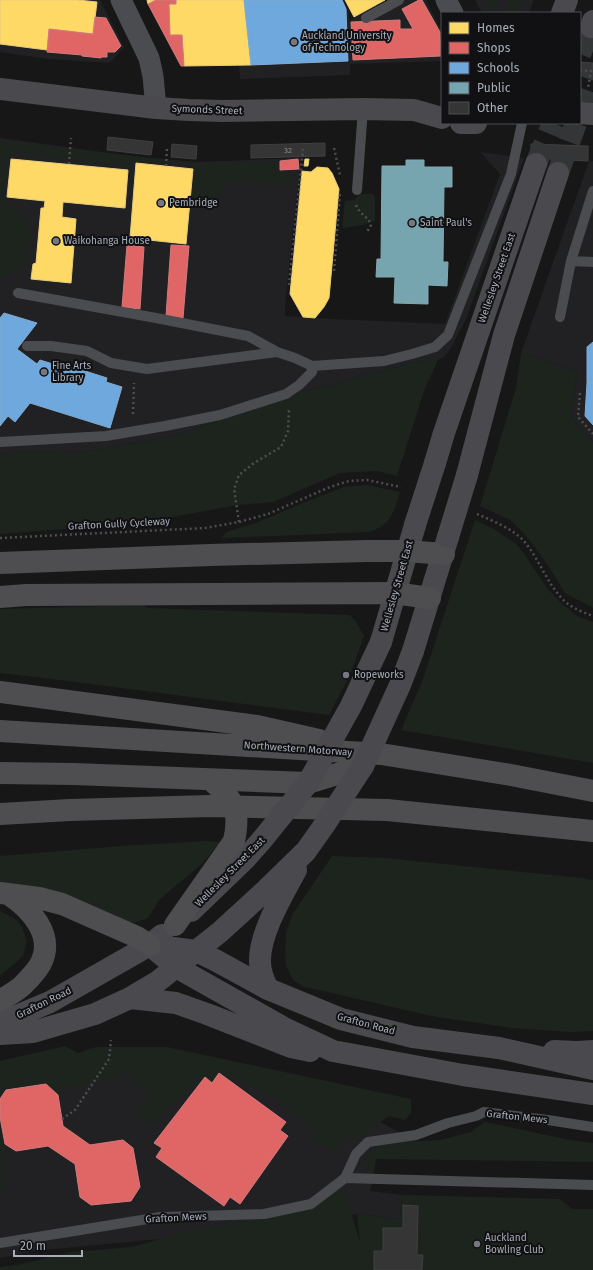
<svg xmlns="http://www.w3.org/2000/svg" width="593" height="1270" font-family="'Fira Sans',sans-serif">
<rect width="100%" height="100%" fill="#171717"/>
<path fill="#212123" d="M0,0H100L124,47L110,63L48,59L0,52Z
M235,0H343L349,11V21L387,0H426L442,32V61L350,64V75L240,79Z
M475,0H534L529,13H482Z
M0,138L131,156L197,162L301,158L285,305V316L333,319L445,324L500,174L480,152L524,158L466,319L451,348L444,357L438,360H423L302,392L177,435L79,453L38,451L0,454Z
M589,161H593V442L571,417L577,372L521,353Z
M81,1055L318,1088L417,1142L376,1159L370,1191L402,1195L400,1219L357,1214L252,1230L34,1251L0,1258V1075Z"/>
<path fill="#1d241e" d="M485,0H498L495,7L493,11L490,9Z
M510,0H524L519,13H506Z
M7,141L200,164L277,161C278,173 286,170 291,178V181C272,188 246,176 225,183C222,188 220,195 216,200C209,209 197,207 193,197L195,170L194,165L140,162L124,166L55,158L20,152L7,156C7,165 4,185 5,193C6,201 12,206 17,211C38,236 31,246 17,272L2,278L0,277V142Z
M360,194H373L375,197V221L363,225L342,228L345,201L354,200Z
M521,353L577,372L571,417L593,442V608L565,593L547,564L531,542L512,521L480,506L516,388Z
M423,360H438L425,388L397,476L377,471L340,473L273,502L238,505L140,523L0,534V454L38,451L79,453L177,435L302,392Z
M367,485L400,492C393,512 392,525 369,532L222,538L226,532L256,523L298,505L344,487Z
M475,520L494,529L515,543L523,552L547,588L560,602L577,616L593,622V763L401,730L422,682Z
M143,605L148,608L350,615L357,623L364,636L350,675L329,715L52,679L0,673V609Z
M208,841L219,842V843L204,862L160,899L150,915L146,919L134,923L121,920L0,883V856L122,846Z
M332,856L385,858L582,878L593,880V1031L570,1032L511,1028L431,1016L323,991L304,987L293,980L286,965L285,949L286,933L292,915Z
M0,911L17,920L22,927L27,941L23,956L0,976Z
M65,1046L78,1053L96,1047H167L411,1099V1113L405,1120L389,1116L373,1127L362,1137L341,1142L335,1149L315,1143L312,1129L313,1125L264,1091L225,1078L219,1073L212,1083L205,1077L186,1090L189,1095L176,1101L152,1125L134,1116L150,1094C138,1089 136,1085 130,1073L118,1077L69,1087L58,1095L46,1084L5,1088L0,1098V1061Z
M0,1117L5,1144L4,1187L0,1192Z
M485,1122L570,1140L593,1143V1162L376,1159L373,1176L367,1165L365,1157L371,1150L381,1144L397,1142L440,1140L471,1132Z
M344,1188L360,1243L357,1214L400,1219L402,1195L560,1199L572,1209H593V1270H0V1267L21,1264L72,1252L132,1247L191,1230L223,1227Z"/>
<path fill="#ffd966" stroke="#e5cc7f" d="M0,0H78L97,2L93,34L49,29L47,50L0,44Z
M147,0H156L148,4Z
M176,0H244L251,65L184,66L182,35H170L169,4H176Z
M345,0H385L354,17Z
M11,159L128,170L125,208L63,202L62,217L76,219L71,283L31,279L33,264L36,263L41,208H44L45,201L7,197Z
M305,159H309L308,166H304Z
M136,163L193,169L186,244L130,238Z
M317,167L328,168L332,173L339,189L329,298L324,307L315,318L303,317L290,294L302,171L311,172Z"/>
<path fill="#e06666" stroke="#cf7b7f" d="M156,0H176V4H169L170,35H182L184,66H181L148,4Z
M419,0H422L440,32L441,56L353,60L351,22L400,20V29H413L402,9Z
M95,17L106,18L121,46L115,52H107V57H101V58L82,56V55L47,52L49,29L93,34Z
M298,159L299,169L280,170V161Z
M127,245L144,247L140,309L122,307Z
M171,245L189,246L183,318L166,316Z
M219,1073L286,1122L280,1130L288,1136L240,1204L230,1197L224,1206L156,1157L162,1148L154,1143L205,1077L212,1083Z
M46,1084L58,1095L63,1126L90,1145L123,1140L133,1148L140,1187L131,1201L91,1205L80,1197L75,1164L48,1146L16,1151L5,1144L0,1117V1099L6,1090Z"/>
<path fill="#6fa8dc" stroke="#80aad1" d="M244,0H342L346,9L348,61L251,65Z
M4,313L37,323L17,349L37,364L40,360L56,365L57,362L107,378L106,382L122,387L110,428L30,403L15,422L8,416L0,426V318Z
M593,342V383H587V347Z
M587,383H593V425L585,416Z"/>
<path fill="#76a5af" stroke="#85a7b2" d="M406,160H424V167H452V187H444L443,262H448L447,286L428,285V304L394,303L395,277H376L377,259H381L382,166H406Z"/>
<path fill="#353536" stroke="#3f4043" d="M580,62L593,63V77L580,75Z
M108,137L153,142L151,155L107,150Z
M325,143V156L251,158V145Z
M172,144L197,146L196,159L171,157Z
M531,144L588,146V161L531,158Z
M403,1205L418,1206L417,1255H423L422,1270H374V1251H383V1228H403Z"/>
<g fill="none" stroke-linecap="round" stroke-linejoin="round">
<path stroke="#343537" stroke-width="22" stroke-dasharray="22 11" stroke-linecap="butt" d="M580,54L591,27
M580,111L593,74
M536,164L553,123
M558,173L576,123"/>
<path stroke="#4d4e52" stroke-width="2.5" stroke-dasharray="2 3" stroke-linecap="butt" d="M580,70L591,71L588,88
M334,148L340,175
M69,164L71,138
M166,166L167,149
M356,205C359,214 369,217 371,225L367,232
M334,271L340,193
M289,285L303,149
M580,393L578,417L593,434
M133,414L134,383
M477,514C493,521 511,528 523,540C540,559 548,588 568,604C575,609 585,613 593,616
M239,522L234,489L239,475L254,463L281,447L288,431L289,410
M0,538L205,528L239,522L268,514L330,487L349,481L367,480L401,487
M62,1119L75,1110L109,1059L111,1040"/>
<path stroke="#4b4c50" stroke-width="10" d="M366,18L399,0
M357,190L363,109
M571,261L593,262
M18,293L156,318L248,336L277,352L295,358L312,366L384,361L412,354L435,347L448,335L511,174L522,123
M560,317L571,261L593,191
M27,346H51L87,351L111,363L147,369L277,352
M0,442L106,436L165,426L220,415L286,394L299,385L312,372V366
M345,1178L593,1185
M0,1243L160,1217L264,1214L311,1204L345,1178L356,1154L368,1142L416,1135L448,1123L476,1116L484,1112L548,1120L593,1127"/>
<path stroke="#4b4c50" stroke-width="21" d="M121,0L149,58L153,76L156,108
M446,0L453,13"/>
<path stroke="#4a4a4e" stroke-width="22" d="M562,13L567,0
M591,27L593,21
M0,89L156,108L189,110L222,111L363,109L414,110L442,118
M580,113L593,114
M461,123H476
M435,463L444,433L536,164
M467,475L504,335L558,173
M381,642L415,525
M413,651L448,537
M191,911L246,858L261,841
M150,945L176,967L286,1029L333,1051L463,1075L593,1094
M150,945L196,951L215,960L268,989L341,1019L413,1037L499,1048L593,1069
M268,989C264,981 260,971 260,962C259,934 283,894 296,870
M130,998L176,1003L207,1014L291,1047L310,1051
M0,1023L50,1002L150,945L162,935
M0,1034L33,1032L95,1014L130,998L157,982L220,932L266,890L306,851L325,824
M554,1051L577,1052L593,1051"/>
<path stroke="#4e4e51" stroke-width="22" d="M0,563L210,555L367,551H407L444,554
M0,597L26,595L394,593L430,598
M0,692L257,726L319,740
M0,731L381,754L511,775L593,791
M0,773L74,774L308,783L363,766
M0,814L70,810L209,806L387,810L593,831
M0,893L39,898L62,904L137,937L150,945
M175,925L234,841
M0,1001C7,996 17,991 23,985C29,979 37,971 41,963C55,935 30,908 8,894"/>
<path stroke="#4a4a4e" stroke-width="22" d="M415,525L435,463
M448,537L467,475
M325,824L363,766L400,685L413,651
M261,841L308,783L351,706L381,642"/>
<path stroke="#4e4e51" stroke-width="22" d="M211,780C234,801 241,809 234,841"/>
</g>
<g fill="#757880" stroke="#111113" stroke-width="1.5">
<circle cx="294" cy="42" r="4"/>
<circle cx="161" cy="203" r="4"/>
<circle cx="412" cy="223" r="4"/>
<circle cx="56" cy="241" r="4"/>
<circle cx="44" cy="372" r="4"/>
<circle cx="346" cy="675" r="4"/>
<circle cx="477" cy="1244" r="4"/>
</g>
<g text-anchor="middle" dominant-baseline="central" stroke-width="4" stroke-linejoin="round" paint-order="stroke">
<g font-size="8" fill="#8b8f98">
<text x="288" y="150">32</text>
</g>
<g font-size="10" fill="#a8adb8" stroke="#111113" text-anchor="start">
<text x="302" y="36">Auckland University<tspan x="302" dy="12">of Technology</tspan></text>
<text x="169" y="203">Pembridge</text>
<text x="420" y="223">Saint Paul's</text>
<text x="64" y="241">Waikohanga House</text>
<text x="52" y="366">Fine Arts<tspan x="52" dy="12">Library</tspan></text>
<text x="354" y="675">Ropeworks</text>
<text x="485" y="1238">Auckland<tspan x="485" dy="12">Bowling Club</tspan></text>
</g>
<g font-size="10" fill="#a8adb8" stroke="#111113">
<text transform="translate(207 110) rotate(2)">Symonds Street</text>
<text transform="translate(497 278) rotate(-71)">Wellesley Street East</text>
<text transform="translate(119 524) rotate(-3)">Grafton Gully Cycleway</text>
<text transform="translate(397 586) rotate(-74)">Wellesley Street East</text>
<text transform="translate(298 749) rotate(4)">Northwestern Motorway</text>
<text transform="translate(230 872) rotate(-45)">Wellesley Street East</text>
<text transform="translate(44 1003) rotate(-26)">Grafton Road</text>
<text transform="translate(366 1024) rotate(15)">Grafton Road</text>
<text transform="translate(517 1117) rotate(6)">Grafton Mews</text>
<text transform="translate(176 1218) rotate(-3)">Grafton Mews</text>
</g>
</g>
<rect x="441" y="12" width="140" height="112" fill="#111113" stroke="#4d4f55"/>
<rect x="449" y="22" width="20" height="12" fill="#ffd966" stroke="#4d4f55"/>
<text x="477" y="32" font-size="12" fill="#a8adb8">Homes</text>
<rect x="449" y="42" width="20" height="12" fill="#e06666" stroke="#4d4f55"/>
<text x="477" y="52" font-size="12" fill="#a8adb8">Shops</text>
<rect x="449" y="62" width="20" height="12" fill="#6fa8dc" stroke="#4d4f55"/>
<text x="477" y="72" font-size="12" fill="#a8adb8">Schools</text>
<rect x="449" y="82" width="20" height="12" fill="#76a5af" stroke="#4d4f55"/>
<text x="477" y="92" font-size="12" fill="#a8adb8">Public</text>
<rect x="449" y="102" width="20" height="12" fill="#353536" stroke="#4d4f55"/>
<text x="477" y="112" font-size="12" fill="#a8adb8">Other</text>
<path d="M14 1250v6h68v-6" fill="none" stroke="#a8adb8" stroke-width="2"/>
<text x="20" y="1250" font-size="12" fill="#a8adb8" stroke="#111113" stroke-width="3" paint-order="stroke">20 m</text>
</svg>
